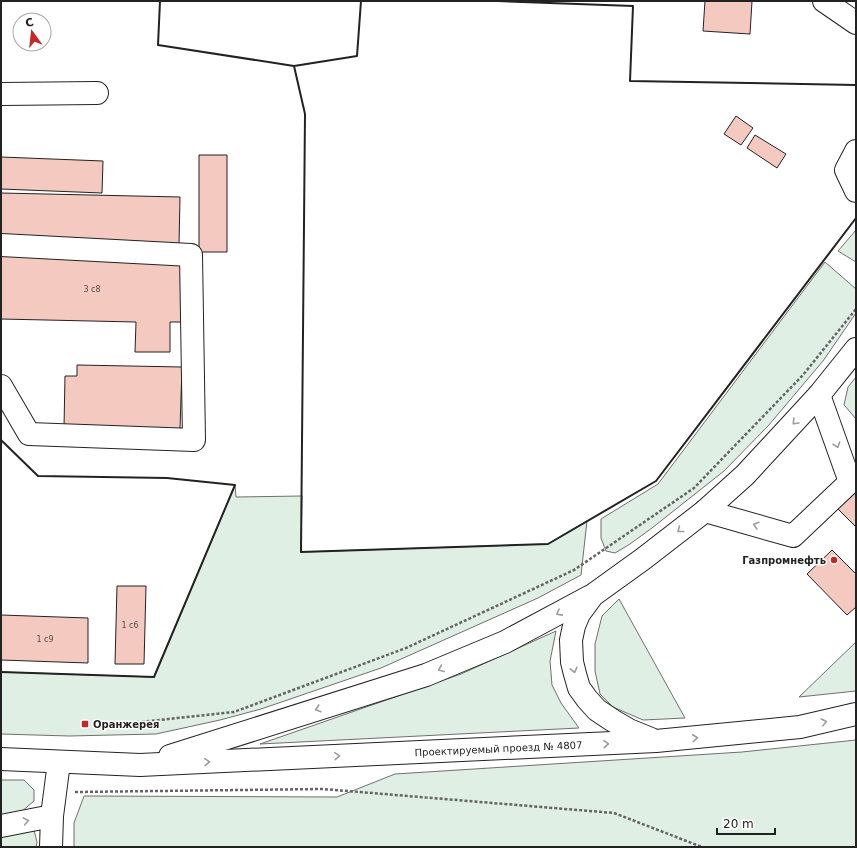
<svg xmlns="http://www.w3.org/2000/svg" width="857" height="848" font-family="'DejaVu Sans',sans-serif">
<rect width="100%" height="100%" fill="#fff"/>
<path fill="#e0efe3" stroke="#6f6f6f" d="M856,230V262L838,251Z
M825,262L856,289V313L823,361L768,426L724,471L652,528L630,544L615,553L606,551L601,538V519L658,484Z
M856,377V419L844,405L848,387Z
M235,485L236,497L302,496L301,552L548,544L587,521L581,575L538,598L381,668L261,709L220,720L156,734L69,736L1,734V672L154,677Z
M619,599L685,718L643,720L613,707L600,694L595,671V644L602,616Z
M556,631L550,661L552,685L561,703L579,728L260,744L461,674Z
M856,642V691L799,697Z
M856,740V847H74V823L84,796L337,797L395,774L742,752Z
M1,780H24L34,790V801L21,812L1,815Z
M34,830L37,842L36,847H1V836Z"/>
<path fill="#f3c9c0" stroke="#222" d="M705,1H752L750,34L703,31Z
M736,116L753,128L741,145L724,134Z
M755,135L786,154L777,168L747,148Z
M199,155H227V252H199Z
M1,157L103,161L102,193L1,189Z
M1,193L180,197L179,245L1,240Z
M1,255L184,259L183,322H170V352H135L136,322L1,319Z
M77,365L182,367L180,429L64,427L65,376H77Z
M853,490L856,493V527L836,507Z
M832,550L856,574V607L847,615L807,574Z
M117,586H146L144,664H115Z
M1,615L88,618V663L1,660Z"/>
<g fill="none" stroke-linecap="round" stroke-linejoin="round">
<defs>
<path id="minor" d="M824,1L856,23
M1,94L97,93
M856,151L846,170L856,191
M1,245L191,255L194,440L29,434L1,386
M705,511L793,536L850,482L819,395
M1,826L52,816
M51,847L52,816L59,762"/>
<g id="major">
<path d="M651,739L629,730L612,720L597,710L587,699L579,688L575,674L572,662L571,640L574,626L579,614L593,595L643,559L705,511L745,475L819,395L856,349"/>
<path d="M170,756L426,675L505,642L589,597"/>
<path id="s1" d="M1,759L140,765L656,741L800,727L856,714"/>
</g>
</defs>
<use href="#minor" stroke="#222" stroke-width="24"/>
<use href="#major" stroke="#222" stroke-width="24"/>
<path stroke="#646464" stroke-width="2.5" stroke-dasharray="3 2" stroke-linecap="butt" d="M112,725L234,712L406,648L574,570L694,488L803,375L856,309
M75,792L323,789L614,813L702,847"/>
<use href="#minor" stroke="#fff" stroke-width="22"/>
<use href="#major" stroke="#fff" stroke-width="22"/>
<path stroke="#222" stroke-width="2" d="M160,1L158,45L294,66L305,114L301,552L548,544L656,481L856,218
M497,1L633,6L630,81L856,85
M294,66L357,56L361,1
M1,440L38,476L167,478L235,485L154,677L1,672"/>
</g>
<defs><path id="oneway-chevron" d="M-2-3.5L2.5 0L-2 3.5" fill="none" stroke-width="1.6" stroke-linecap="round" stroke-linejoin="round"/></defs>
<g stroke="#9c9c9c">
<use href="#oneway-chevron" transform="translate(795 422) rotate(133)"/>
<use href="#oneway-chevron" transform="translate(837 445) rotate(71)"/>
<use href="#oneway-chevron" transform="translate(756 525) rotate(-164)"/>
<use href="#oneway-chevron" transform="translate(680 530) rotate(142)"/>
<use href="#oneway-chevron" transform="translate(559 613) rotate(152)"/>
<use href="#oneway-chevron" transform="translate(441 669) rotate(157)"/>
<use href="#oneway-chevron" transform="translate(574 670) rotate(76)"/>
<use href="#oneway-chevron" transform="translate(318 709) rotate(163)"/>
<use href="#oneway-chevron" transform="translate(824 722) rotate(-14)"/>
<use href="#oneway-chevron" transform="translate(695 738) rotate(-6)"/>
<use href="#oneway-chevron" transform="translate(606 744) rotate(-3)"/>
<use href="#oneway-chevron" transform="translate(337 756) rotate(-3)"/>
<use href="#oneway-chevron" transform="translate(207 762) rotate(-3)"/>
<use href="#oneway-chevron" transform="translate(26 821) rotate(-11)"/>
</g>
<g fill="#c62828" stroke="#fff" stroke-width="1.5">
<circle cx="834" cy="560" r="4"/>
<rect x="81" y="720" width="8" height="8" rx="2"/>
</g>
<g text-anchor="middle" dominant-baseline="central" stroke-width="3" stroke-linejoin="round" paint-order="stroke">
<g font-size="8" fill="#564c4a">
<text x="92" y="289">3 с8</text>
<text x="130" y="625">1 с6</text>
<text x="45" y="639">1 с9</text>
</g>
<g font-size="10" font-weight="bold" fill="#222" stroke="#fff" text-anchor="end">
<text x="826" y="560">Газпромнефть</text>
<text x="93" y="724" text-anchor="start">Оранжерея</text>
</g>
<g font-size="10" fill="#222" stroke="#fff">
<text stroke="none"><textPath href="#s1" startOffset="498">Проектируемый проезд № 4807</textPath></text>
</g>
</g>
<rect width="857" height="848" fill="none" stroke="#222222" stroke-width="4"/>
<g transform="translate(32 32) rotate(345)"><circle r="19" fill="#ffffff" stroke="#a7a7a7"/>
<path d="M0-3L7 15L0 10L-7 15Z" fill="#c62828"/>
<text y="-6" font-size="11" font-weight="bold" text-anchor="middle" fill="#222222">С</text>
</g>
<path d="M717 828v6h58v-6" fill="none" stroke="#222222" stroke-width="2"/>
<text x="723" y="828" font-size="12" fill="#222222" stroke="#ffffff" stroke-width="3" paint-order="stroke">20 m</text>
</svg>
